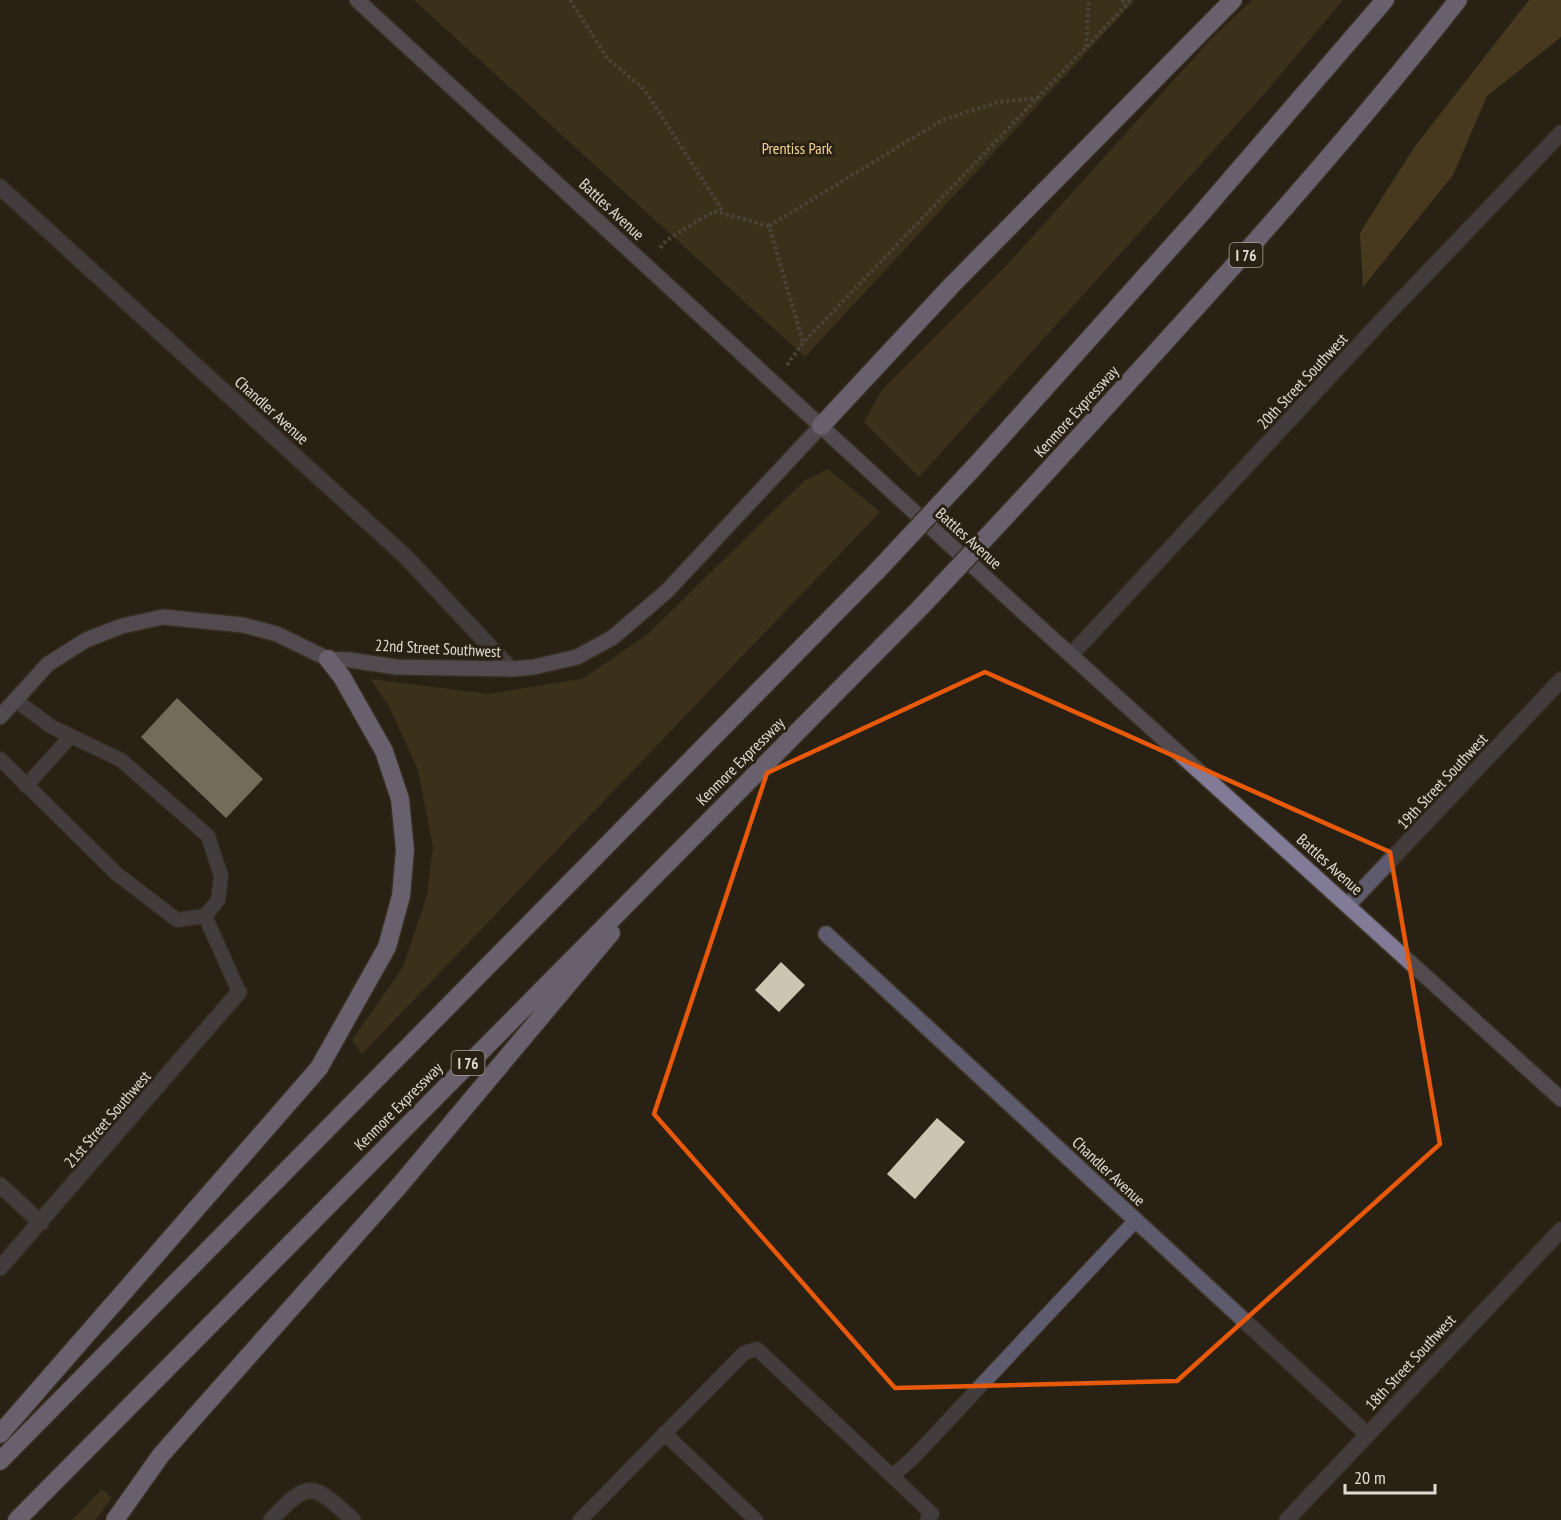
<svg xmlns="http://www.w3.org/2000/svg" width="1561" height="1520" font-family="'PT Sans Narrow',sans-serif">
<rect width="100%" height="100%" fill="#292214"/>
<path fill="#514324" d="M414,0H1135L805,357Z
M1252,0H1343L1265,93L919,477L864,422L882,390L1006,266L1211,39Z
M828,469L880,512L362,1054L352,1040L403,967L427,896L433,847L418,770L389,706L370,679L488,694L582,679L647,635L804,481Z
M102,1489L112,1498L95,1520H72Z"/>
<path fill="#6a562c" d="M1529,0H1561V37L1487,96L1453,175L1363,287L1360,233L1413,149Z"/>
<path fill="#cec4b2" d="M177,698L263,779L226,818L141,737Z
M781,962L805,985L779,1012L755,990Z
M937,1118L965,1142L915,1199L887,1174Z"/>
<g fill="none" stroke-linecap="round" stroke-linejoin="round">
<defs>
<path id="lane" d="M0,759L117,874L177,920L205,916L218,900L221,876L208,836L121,760L52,727L15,700
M26,786L71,736
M205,916L239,992
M664,1433L756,1520
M892,1476L932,1514L927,1520
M580,1520L744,1353L757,1349L892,1476L913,1458L1136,1220"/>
<path id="street" d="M0,187L406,557L511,669
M1071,655L1383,319L1561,133
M1348,905L1561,680
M826,934L1367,1434
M0,1185L41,1223
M0,1268L239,992
M271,1520C309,1479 313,1483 353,1520
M1287,1520L1561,1230"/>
<path id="secondary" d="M357,0L1022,611L1561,1099
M0,717L48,664L86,640L122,626L163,617L243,625L277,634L328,659L350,660L396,667L511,669L534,667L577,657L612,638L667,591L821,426"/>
<path id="highway" d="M821,426L952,285L1233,0
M977,464L1199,216L1385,0
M1022,499C1171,336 1321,174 1458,0
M0,1434L319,1068L387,947L401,896L405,850L400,799L384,751L342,677L328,659
M0,1461L877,571
M17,1520L921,607
M115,1520L161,1455L400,1185L611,933"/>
</defs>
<use href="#lane" stroke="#433c2f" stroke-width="16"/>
<use href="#street" stroke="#433c2f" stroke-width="18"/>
<use href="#secondary" stroke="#433c2f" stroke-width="18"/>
<use href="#highway" stroke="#433c2f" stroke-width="21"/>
<path stroke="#726c60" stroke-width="4" stroke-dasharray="3 3" stroke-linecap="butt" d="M570,0L607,58L644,89L724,213
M1122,0L1127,4
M1086,47L1089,0
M769,226L942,120L999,102L1038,98
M660,248L667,240L714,211L769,226L803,342
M787,365L803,343L1131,0"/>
<use href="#lane" stroke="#5f5b6e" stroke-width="14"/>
<use href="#street" stroke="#5f5b6e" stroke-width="15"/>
<use href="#secondary" stroke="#817b98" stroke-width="15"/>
<use href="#highway" stroke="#b4aad7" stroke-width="18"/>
<defs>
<path id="highway-bridge" d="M877,571L977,464
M921,607L1022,499"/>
</defs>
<use href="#highway-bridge" stroke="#433c2f" stroke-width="21" stroke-linecap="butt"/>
<use href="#highway-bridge" stroke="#b4aad7" stroke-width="18"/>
</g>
<path d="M0 0H1561V1520H0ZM985,672L1390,852L1440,1144L1177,1381L895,1388L654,1114L767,773Z" fill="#292214" fill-opacity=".55" fill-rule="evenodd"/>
<path fill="none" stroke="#e8590c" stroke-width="4.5" stroke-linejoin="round" d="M985,672L1390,852L1440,1144L1177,1381L895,1388L654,1114L767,773Z"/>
<g text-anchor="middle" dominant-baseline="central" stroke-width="6" stroke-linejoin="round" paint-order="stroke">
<g fill="#292214" stroke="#aaa49a" stroke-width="1.5">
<rect x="1229.5" y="243" width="33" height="24" rx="4.5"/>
<rect x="451.5" y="1051" width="33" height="24" rx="4.5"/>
</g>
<g font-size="15" font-weight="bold" fill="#e1dcd3">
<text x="1246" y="255">I 76</text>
<text x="468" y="1063">I 76</text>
</g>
<g font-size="16" fill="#f8d691" stroke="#292214">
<text x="797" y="148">Prentiss Park</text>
</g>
<g font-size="16" fill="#e1dcd3" stroke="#292214">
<text transform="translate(612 209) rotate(43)">Battles Avenue</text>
<text transform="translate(1302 381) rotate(-47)">20th Street Southwest</text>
<text transform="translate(272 410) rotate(42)">Chandler Avenue</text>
<text transform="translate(1076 411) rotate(-48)">Kenmore Expressway</text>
<text transform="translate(969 538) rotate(42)">Battles Avenue</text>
<text transform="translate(438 648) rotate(3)">22nd Street Southwest</text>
<text transform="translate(740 761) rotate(-45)">Kenmore Expressway</text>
<text transform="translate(1442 781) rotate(-47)">19th Street Southwest</text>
<text transform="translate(1330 864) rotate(42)">Battles Avenue</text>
<text transform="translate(398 1106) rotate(-45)">Kenmore Expressway</text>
<text transform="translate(107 1119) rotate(-49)">21st Street Southwest</text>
<text transform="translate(1109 1171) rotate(43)">Chandler Avenue</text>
<text transform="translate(1410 1362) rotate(-47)">18th Street Southwest</text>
</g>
</g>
<path d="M1345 1484v9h90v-9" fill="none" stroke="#e1dcd3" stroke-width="3"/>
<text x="1354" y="1484" font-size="18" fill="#e1dcd3" stroke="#292214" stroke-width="4.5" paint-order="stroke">20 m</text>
</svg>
